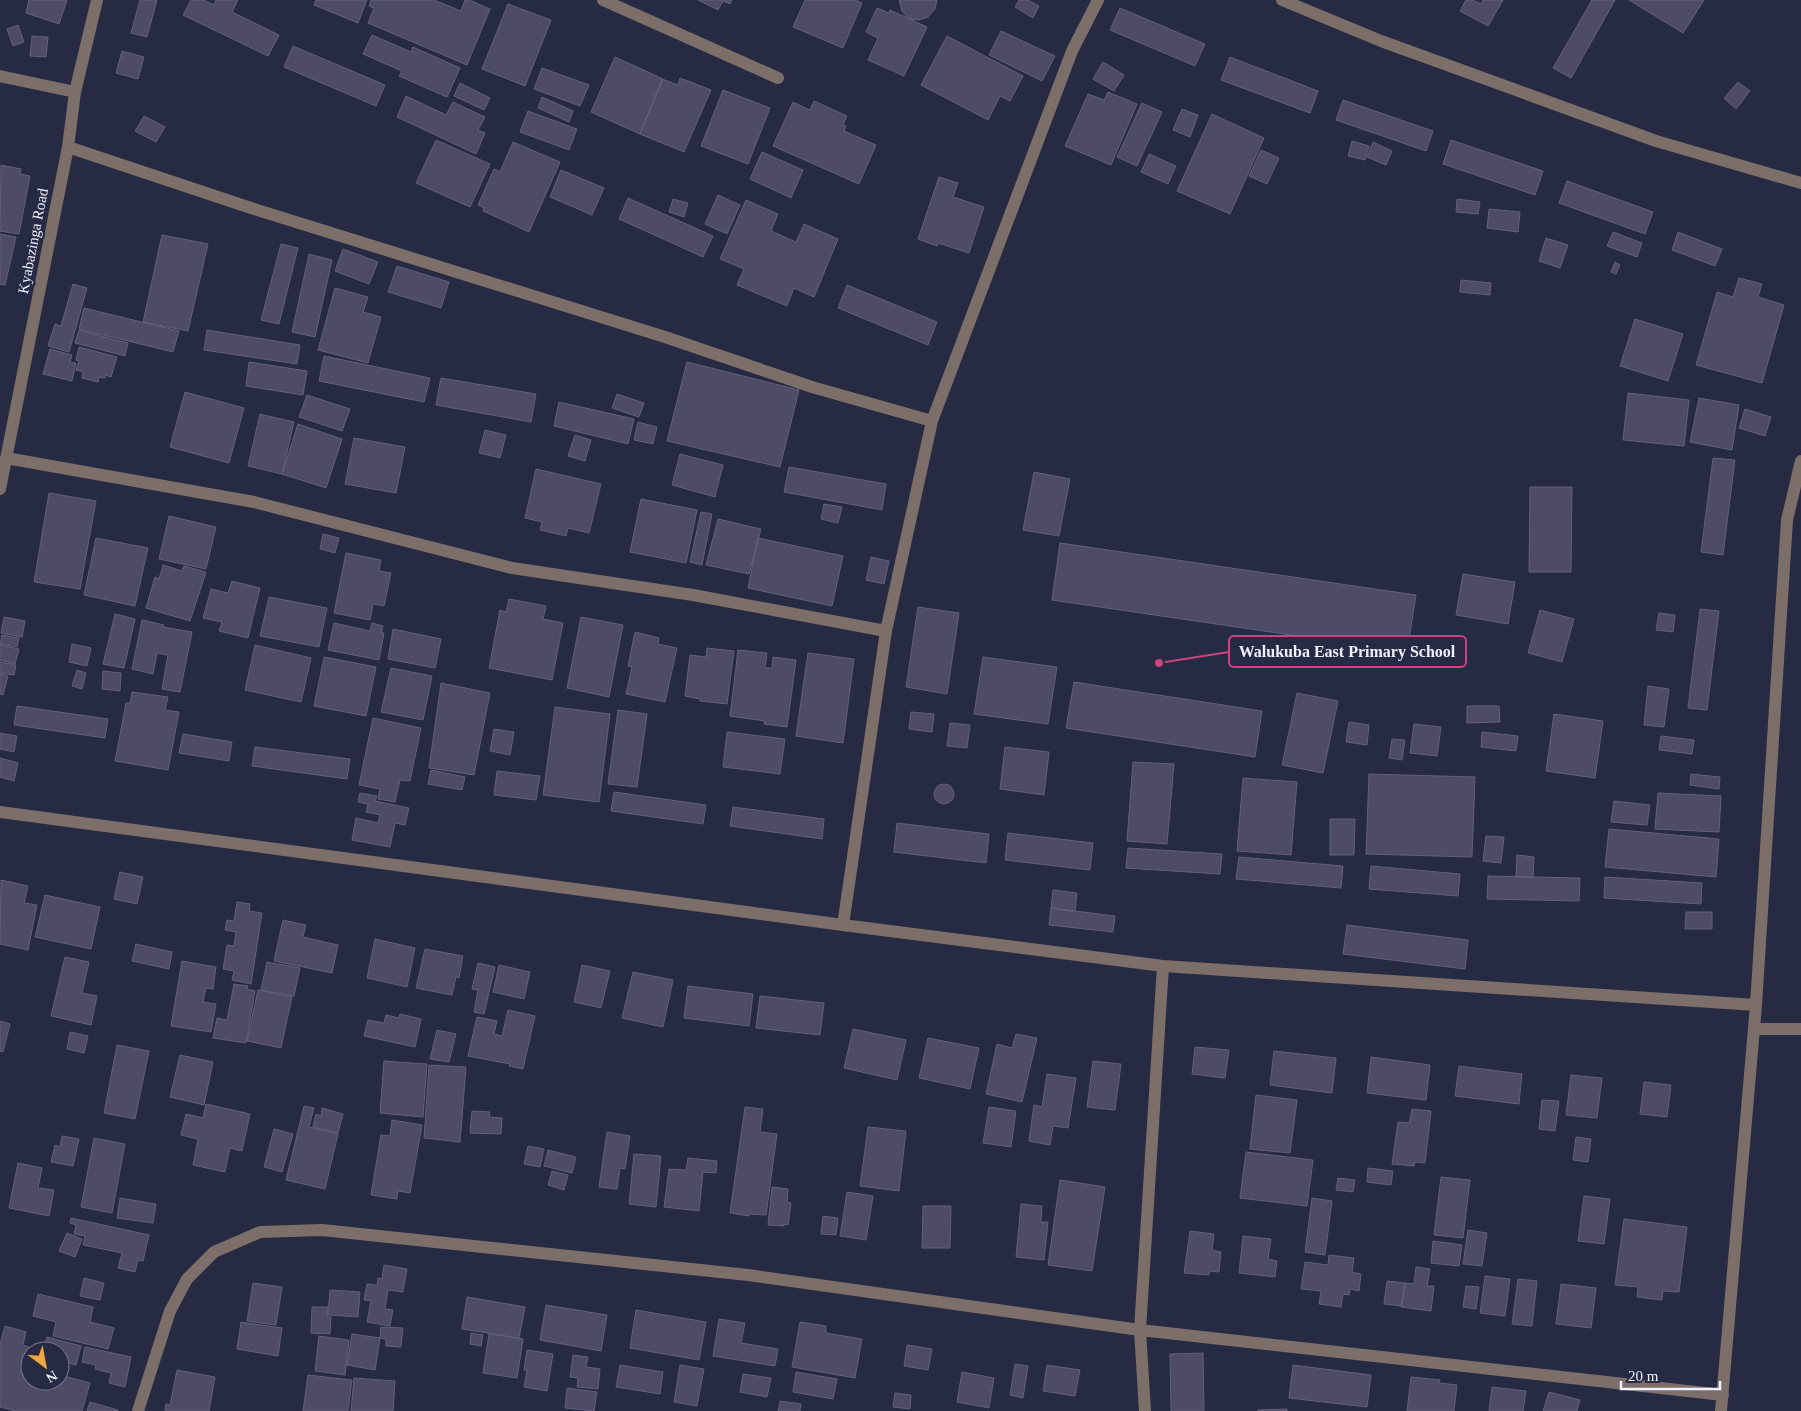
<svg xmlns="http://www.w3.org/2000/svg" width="1801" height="1411" font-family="'Times New Roman',serif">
<rect width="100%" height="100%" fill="#272a43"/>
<path fill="#4e4b67" stroke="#62607d" d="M29,0H67L59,24L26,13Z
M140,0H157L147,37L131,33Z
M191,0H204L214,5L216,0H238L232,12L279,35L268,56L183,15Z
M316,0H367L358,23L314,5Z
M371,0H434L461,11L465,0H469L490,9L467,65L368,23L374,8L369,6Z
M698,0H732L730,4L723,1L718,10Z
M805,0H855L862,3L843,48L793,27Z
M899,0H937L935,9L928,17L919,20L909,19L902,11Z
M1019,0H1028L1039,6L1033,18L1015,7Z
M1466,0H1473L1481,4L1483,0H1503L1488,26L1460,11Z
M1592,0H1615L1571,78L1553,68Z
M1629,0H1704L1683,33Z
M508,4L551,20L525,86L482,69Z
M877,8L889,13L890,10L927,27L904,76L868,60L878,38L866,32Z
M1120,8L1205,44L1195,66L1110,30Z
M18,25L24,42L13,46L7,29Z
M1001,31L1055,56L1042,81L989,55Z
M372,35L411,52L413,47L460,68L447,97L399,76L402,71L363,54Z
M32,36L48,37L46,57L30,56Z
M947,36L1023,76L1010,101L1000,96L988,120L921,85Z
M293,46L385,85L376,106L284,67Z
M122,51L144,57L138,79L116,73Z
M615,57L663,79L640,134L591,112Z
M1230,57L1318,91L1310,113L1221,80Z
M1103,62L1124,75L1114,91L1093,79Z
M542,68L589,85L580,106L534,89Z
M680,78L711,90L684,152L640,134L662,79L678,85Z
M1738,82L1750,91L1736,109L1724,98Z
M460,83L490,98L484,110L454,96Z
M723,90L770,108L748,164L701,146Z
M1108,92L1137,104L1111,165L1065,146L1088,94L1104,100Z
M406,96L446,115L453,102L485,117L478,130L485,133L476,154L397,117Z
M542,97L573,111L569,122L538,108Z
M1343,100L1433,131L1426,151L1336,120Z
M814,101L847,116L843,125L846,126L844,131L876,145L859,184L773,146L793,102L810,110Z
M1142,103L1162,112L1137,166L1117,157Z
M1182,109L1198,115L1190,137L1173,130Z
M528,111L577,129L569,150L520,132Z
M1212,114L1264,138L1230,214L1177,191Z
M144,116L165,127L156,142L135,131Z
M436,140L490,164L470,207L416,183Z
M1451,140L1543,171L1535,195L1443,164Z
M1352,141L1369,146L1365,160L1348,156Z
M513,142L560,162L529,232L483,211L484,208L478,205L494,169L500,172Z
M1373,142L1392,151L1386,165L1367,157Z
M1261,150L1279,158L1267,184L1249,176Z
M762,152L803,170L791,198L750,179Z
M1149,154L1176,166L1168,184L1141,172Z
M1,165L21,169L20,174L30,176L19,234L0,231Z
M561,170L604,188L592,215L550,197Z
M939,177L958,183L953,197L984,207L969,253L938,243L937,246L918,239Z
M1567,181L1653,212L1645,234L1559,203Z
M718,195L740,205L727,234L705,224Z
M628,198L713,236L703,257L619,219Z
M673,199L688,203L684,217L669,212Z
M1457,199L1480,202L1478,214L1456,212Z
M746,200L778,214L771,231L796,242L804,224L838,239L814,297L794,288L787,306L737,285L744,269L720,259Z
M1489,209L1520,212L1518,232L1487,228Z
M1613,232L1642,243L1637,257L1607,246Z
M1678,232L1722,249L1715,266L1672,250Z
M0,234L16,237L5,285L0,284Z
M162,235L208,244L188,331L143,322Z
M1546,238L1568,245L1560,268L1539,261Z
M281,244L298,248L279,324L261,320Z
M343,249L378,262L369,284L335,271Z
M309,254L332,260L315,337L292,332Z
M1615,262L1620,265L1616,274L1611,272Z
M397,266L449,282L441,308L388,292Z
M1739,278L1762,284L1758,297L1784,305L1762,383L1696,365L1717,292L1733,297Z
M1461,280L1491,283L1490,295L1460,292Z
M73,284L87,288L69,352L48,346L55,324L61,326Z
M847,285L937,322L928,345L838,308Z
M335,288L368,297L363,312L381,317L368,363L318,350Z
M84,308L179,331L173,352L79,329Z
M1635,319L1683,334L1668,381L1620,366Z
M79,330L128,343L125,356L75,343Z
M207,330L300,345L297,364L204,350Z
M79,347L117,357L111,377L105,375V378L99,377L98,382L82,378L83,372L76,370L79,361L76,360Z
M50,349L72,355L70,362L76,363L72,381L43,374Z
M324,356L430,378L424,402L319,381Z
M249,362L307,371L303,395L246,386Z
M687,362L799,390L780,467L667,441Z
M441,378L536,394L531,422L436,405Z
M185,392L244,408L229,463L170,447Z
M1628,393L1689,400L1684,446L1623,440Z
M617,394L644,403L639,417L612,408Z
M307,395L350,409L342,431L299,417Z
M1699,398L1739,405L1732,450L1690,442Z
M559,402L634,419L628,444L554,426Z
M1745,409L1771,417L1765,436L1739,428Z
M260,414L294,422L282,474L248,466Z
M638,422L657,427L653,444L634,440Z
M298,424L342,439L326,488L282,474Z
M485,430L506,435L500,458L479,453Z
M575,435L591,440L585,461L568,456Z
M354,438L405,447L396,493L345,484Z
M680,454L723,465L715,497L672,485Z
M1713,458L1735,460L1723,555L1701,552Z
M789,467L886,484L882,510L784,492Z
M536,469L601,484L589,533L568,528L566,536L540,530L542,522L525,518Z
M1034,472L1070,479L1059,536L1023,530Z
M1530,487H1572L1571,572H1529Z
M49,493L96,501L80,589L34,582Z
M641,499L697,510L686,563L630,552Z
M824,504L842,507L838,523L821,519Z
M701,512L712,514L702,565L690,562Z
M169,516L216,527L206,569L159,559Z
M718,519L761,529L749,574L706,565Z
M323,534L339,538L335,553L320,549Z
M96,538L148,548L135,606L84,595Z
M758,538L843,556L832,606L748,588Z
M1060,543L1416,595L1407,652L1052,600Z
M346,553L381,560L379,571L391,573L384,606L373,604L370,620L334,613Z
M871,557L889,561L884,584L866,580Z
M163,565L182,571L184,566L206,572L190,621L146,608L155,577L159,579Z
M1463,574L1515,582L1508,624L1456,615Z
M232,581L260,588L248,638L219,631L222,622L203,618L211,589L228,593Z
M269,597L327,608L319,647L260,636Z
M509,599L546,606L543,619L563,623L552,680L489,668L500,610L506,612Z
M918,607L959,613L947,694L906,687Z
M1700,609L1719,611L1707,710L1688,708Z
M1540,610L1574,619L1562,662L1528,653Z
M1659,613L1675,615L1673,632L1656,630Z
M115,614L135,619L124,668L103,664Z
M4,617L25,621L22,637L1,633Z
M581,617L623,625L609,697L567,688Z
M142,620L164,625L163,627L192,632L180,692L162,689L168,655L157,653L153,674L132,669Z
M334,623L370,631L372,623L383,626L381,633H384L379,660L328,650Z
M393,629L441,639L435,668L388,659Z
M635,632L659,638L658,644L677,648L665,702L626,694L632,667L628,666Z
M2,635L19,638L17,647L0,644Z
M72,644L91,648L87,666L69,662Z
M0,645L19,649L15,664L0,660Z
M255,645L311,658L301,702L245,690Z
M707,648L734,651L727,704L700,701V699L685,696L690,655L706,657Z
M738,650L767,653L765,668H772L773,657L796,660L787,727L764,724L765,721L730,716Z
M808,653L854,659L843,743L796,736Z
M324,657L376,667L366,716L314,706Z
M983,657L1057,667L1048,724L974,714Z
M0,662L16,665L14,675L0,673Z
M391,668L432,676L423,720L381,712Z
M77,670L86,673L82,689L72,686Z
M103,671L121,673L120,691L102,689Z
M0,674L8,676L3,695L0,694Z
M1074,682L1262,711L1255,757L1066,728Z
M441,683L490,693L474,775L429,768Z
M1648,686L1669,689L1664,727L1644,725Z
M132,692L168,697L165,710L179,712L168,770L115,761L126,703H130Z
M1297,693L1338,701L1323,773L1282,765Z
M17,706L108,719L105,738L14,725Z
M1467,706H1499L1500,722L1467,723Z
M555,707L610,714L599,802L543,795Z
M618,710L647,714L637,787L608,784Z
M911,712L934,714L932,732L909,729Z
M1554,714L1603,721L1595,778L1546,771Z
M373,718L421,728L410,781L400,780L395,802L378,799L380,789L359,785Z
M1349,722L1369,725L1367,745L1346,742Z
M950,723L970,725L967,748L947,746Z
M1414,724L1441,727L1437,756L1410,753Z
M494,729L514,732L510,755L490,751Z
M727,732L785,739L780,774L723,767Z
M1482,732L1518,736L1516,751L1481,747Z
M0,733L17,736L14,752L0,749Z
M183,734L232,742L229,761L179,753Z
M1661,736L1694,740L1692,754L1659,750Z
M1392,739L1405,740L1402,760L1389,758Z
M255,747L350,759L347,779L252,766Z
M1005,747L1049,752L1044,795L1000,789Z
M0,758L18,763L14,781L0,777Z
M1133,762L1174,764L1167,844L1127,841Z
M431,770L465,777L462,790L428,784Z
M497,771L540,776L536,800L494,795Z
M1369,774L1475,777L1472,857L1366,854Z
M1691,774L1720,777L1719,789L1690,785Z
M1243,778L1297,782L1291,855L1237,851Z
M934 794a10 10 0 1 1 20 0a10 10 0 1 1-20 0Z
M614,792L706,805L703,824L611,811Z
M360,793L377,796L375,801L409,808L405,825L395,823L390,847L352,840L356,818L378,823L380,815L366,812L368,804L358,802Z
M1658,793L1721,796L1719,832L1655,829Z
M1614,801L1650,805L1647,825L1611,822Z
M733,807L824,819L822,839L730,826Z
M1330,819H1355L1354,855H1330Z
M897,823L989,834L986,863L894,852Z
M1609,829L1719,839L1716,877L1605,867Z
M1008,833L1093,843L1090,870L1005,860Z
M1486,836L1504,837L1501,863L1483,861Z
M1128,848L1222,854L1220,874L1126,868Z
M1517,855L1534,857L1533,878L1516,877Z
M1239,857L1343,866L1341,888L1236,879Z
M1371,866L1460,874L1458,896L1369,889Z
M120,872L143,877L137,904L114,899Z
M1488,876L1580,878L1579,901L1487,899Z
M1605,877L1702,883L1701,904L1604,898Z
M1,880L28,886L24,903L37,905L28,950L0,944Z
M1053,890L1077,893L1075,912L1051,908Z
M45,895L100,907L91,949L35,937Z
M237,902L250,904L249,911L262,913L251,984L232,980L234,971L223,969L227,945L234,946L236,932L225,930L227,920L234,921Z
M1051,908L1115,916L1113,932L1049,925Z
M1686,912H1712V929H1685Z
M283,920L306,925L303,937L338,945L332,973L274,961Z
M1347,925L1468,940L1465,969L1343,954Z
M375,939L415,948L407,987L367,978Z
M136,944L172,952L169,969L132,961Z
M425,949L463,956L459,978L456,977L452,995L416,988Z
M65,957L89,962L82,993L97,996L91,1025L51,1016Z
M182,961L216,967L213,989L206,988L203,1002L216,1004L211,1032L171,1026Z
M267,962L300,968L294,996L261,990Z
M478,963L495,967L484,1014L474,1012L478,990L472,989Z
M499,965L530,972L524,999L493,992Z
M582,965L610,971L601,1008L574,1002Z
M633,972L673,980L663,1027L622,1018Z
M234,984L248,986L247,989L255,991L246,1043L213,1038L217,1018L227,1020Z
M688,986L753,994L749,1026L684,1018Z
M258,990L292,997L281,1048L247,1041Z
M760,996L824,1003L820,1035L756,1028Z
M508,1010L535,1016L523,1069L509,1066L510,1064L468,1056L477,1017L497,1021L494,1034L502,1036Z
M400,1014L421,1019L415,1047L364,1036L368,1020L384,1023L386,1015L399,1018Z
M0,1021L10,1024L3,1052L0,1051Z
M853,1029L906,1040L897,1080L844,1068Z
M437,1030L456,1034L449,1062L430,1059Z
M70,1032L88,1036L84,1053L67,1049Z
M1016,1034L1037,1038L1022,1102L986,1094L997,1044L1012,1048Z
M928,1038L979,1048L970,1089L919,1078Z
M117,1045L149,1051L135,1119L104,1113Z
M1195,1047L1229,1050L1225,1078L1192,1074Z
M1274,1051L1336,1058L1332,1093L1270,1085Z
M180,1055L213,1062L204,1105L170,1097Z
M1371,1057L1430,1065L1426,1100L1367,1093Z
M384,1061L427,1064L423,1117L380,1113Z
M1093,1061L1121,1064L1115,1110L1087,1107Z
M429,1065L466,1067L460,1142L424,1138Z
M1459,1066L1522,1074L1519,1104L1455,1096Z
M1047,1074L1076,1078L1068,1128L1053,1126L1050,1145L1029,1141L1034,1105L1042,1107Z
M1571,1075L1602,1078L1597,1118L1566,1115Z
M1644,1082L1671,1085L1667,1117L1640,1114Z
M1256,1095L1297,1100L1290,1153L1250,1149Z
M1542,1100L1559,1101L1555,1131L1539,1129Z
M206,1104L250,1114L242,1151L230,1148L225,1172L193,1165L198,1139L181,1135L186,1114L203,1118Z
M304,1106L314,1108L309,1127L338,1134L325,1189L286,1180Z
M745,1107L763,1109L760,1132L777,1134L766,1215L749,1214V1216L730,1213Z
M989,1107L1016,1111L1011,1147L983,1143Z
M322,1108L343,1114L338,1133L313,1127L316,1114L321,1116Z
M1412,1109L1431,1111L1425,1163L1415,1162L1414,1166L1392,1164L1398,1122L1409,1123Z
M472,1111L490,1112L489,1117L502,1118L501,1134L470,1133Z
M392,1120L422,1125L410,1193L398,1191L397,1199L371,1195L381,1135L390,1136Z
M868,1127L906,1131L899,1191L860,1186Z
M274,1129L293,1134L282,1172L264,1167Z
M607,1132L630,1136L625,1169L620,1168L617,1189L599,1187Z
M62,1136L79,1139L73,1166L51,1162L55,1145L60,1147Z
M1576,1137L1591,1139L1588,1162L1573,1160Z
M94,1138L125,1144L112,1213L81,1207Z
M528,1146L544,1149L540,1167L524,1164Z
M548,1150L576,1157L572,1173L544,1166Z
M1246,1152L1313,1160L1307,1206L1240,1198Z
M634,1154L661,1156L656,1207L629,1204Z
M688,1158L717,1161L716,1173L703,1172L699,1211L664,1207L669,1169L686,1170Z
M18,1163L42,1168L38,1188L54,1190L49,1216L9,1208Z
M1368,1168L1393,1171L1391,1185L1367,1182Z
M552,1171L568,1175L564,1190L548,1185Z
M1441,1177L1470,1180L1463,1238L1434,1235Z
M1338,1178L1355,1180L1353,1192L1336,1190Z
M1060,1180L1105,1187L1092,1271L1048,1265Z
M772,1187L788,1189L787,1202L791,1203L788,1225L784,1224V1226L768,1225Z
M847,1192L873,1196L866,1240L840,1236Z
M1584,1196L1610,1199L1604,1244L1578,1241Z
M120,1198L156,1204L153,1223L117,1218Z
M1312,1198L1332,1201L1325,1255L1305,1252Z
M1021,1204L1042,1206L1041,1222H1048L1044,1260L1016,1257Z
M923,1206H951L950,1248H922Z
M823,1216L838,1218L836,1235L821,1234Z
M71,1218L149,1235L143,1261L138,1260L135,1272L118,1268L122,1253L83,1245L85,1236L74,1234L76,1225L70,1223Z
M1624,1219L1687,1227L1679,1292L1663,1291L1662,1300L1637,1297L1638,1287L1615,1285Z
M1468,1230L1487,1233L1482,1266L1463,1264Z
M1190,1231L1214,1234L1212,1250L1221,1252L1219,1272L1210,1271L1209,1275L1184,1273Z
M67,1233L82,1239L75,1257L59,1251Z
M1243,1236L1271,1239L1268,1259L1277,1261L1275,1277L1239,1273Z
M1433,1241L1462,1245L1459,1266L1431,1263Z
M1329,1255L1354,1258L1352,1272L1361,1274L1359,1291L1350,1289L1349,1295L1343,1294L1341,1307L1319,1304L1321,1291L1301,1289L1305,1262L1328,1265Z
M384,1265L407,1269L403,1292L388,1290L385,1309L393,1310L390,1326L367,1322L371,1301L364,1300L367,1284L377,1285L378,1278L382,1279Z
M1416,1267L1430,1269L1427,1286H1434L1431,1311L1401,1307L1405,1283L1414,1284Z
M1485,1276L1510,1279L1505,1316L1480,1313Z
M84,1278L104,1283L100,1300L80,1296Z
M1518,1279L1537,1281L1532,1326L1512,1324Z
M1387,1281L1405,1283L1402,1306L1384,1304Z
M253,1283L282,1287L276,1325L247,1321Z
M1561,1284L1596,1288L1591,1328L1556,1324Z
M1466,1286L1479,1287L1476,1309L1463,1307Z
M330,1290L360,1292L358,1317L328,1315Z
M38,1294L93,1307L90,1322L114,1328L108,1349L53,1336L56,1322L33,1316Z
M467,1297L525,1307L519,1338L462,1329Z
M546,1305L607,1315L601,1351L540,1340Z
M312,1307H328L327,1317H331L330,1334L311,1333Z
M636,1310L706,1322L699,1360L630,1348Z
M719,1319L745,1323L741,1343L778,1349L775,1366L713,1356Z
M241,1322L282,1328L278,1356L237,1349Z
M800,1322L826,1326V1333L862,1339L855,1378L792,1367Z
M5,1326L26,1332L23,1345L31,1348L24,1372L30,1373V1381H60V1375L90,1383L82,1411H16L0,1407V1344Z
M381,1327L403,1328L401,1347L386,1346V1339L380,1338Z
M471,1333L483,1335L481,1346L470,1344Z
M352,1334L380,1338L375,1370L347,1365Z
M489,1334L523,1339L517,1378L483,1373Z
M319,1336L349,1340L345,1375L315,1371Z
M47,1337L81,1346L76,1365L60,1361V1351H43Z
M907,1345L932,1349L928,1370L904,1366Z
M85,1347L131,1357L125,1387L109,1383L111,1373L95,1369L96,1365L82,1362Z
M527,1350L553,1354L547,1391L524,1387L527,1370H524Z
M1203,1353L1204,1411H1171L1170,1354Z
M573,1355L588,1357L586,1367L600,1369L598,1389L577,1387L578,1378L570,1377Z
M1015,1364L1028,1366L1023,1398L1010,1395Z
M620,1365L663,1372L660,1394L616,1387Z
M680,1365L704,1369L697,1406L674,1402Z
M1047,1365L1080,1370L1075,1396L1043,1391Z
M1293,1365L1371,1375L1367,1407L1289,1398Z
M177,1370L215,1377L209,1411H165L166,1404L170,1405Z
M796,1372L837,1379L833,1399L793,1392Z
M962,1372L994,1378L989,1408L957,1402Z
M743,1374L771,1378L767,1397L740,1392Z
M308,1375L352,1380L348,1411H303Z
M1411,1377L1440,1380L1439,1383L1457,1385L1454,1411H1407Z
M354,1378L395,1381L393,1411H351Z
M1492,1387L1526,1391L1523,1411H1489Z
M567,1388L597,1392L594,1411L565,1408Z
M1549,1392L1580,1400L1577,1411H1543Z
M895,1393L911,1395L910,1409L893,1407Z
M780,1401L801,1404L800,1411H778Z
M90,1402L118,1410V1411H87Z
M1287,1409V1411H1258V1410Z"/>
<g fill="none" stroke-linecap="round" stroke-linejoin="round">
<path stroke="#7c6e68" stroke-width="12" d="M603,0L778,78
M1282,0L1381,41L1656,141L1801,183
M0,76L75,92
M68,147L251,208L665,337L812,387L932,421
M6,458L254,502L512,568L693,595L886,631
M0,489L68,147L75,92L97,0
M0,812L843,925L1163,966L1756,1005
M843,925L886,631L932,421L1072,51L1098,0
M1754,1029H1801
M138,1411L170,1311L187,1279L214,1252L260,1232L322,1230L748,1275L1140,1330L1723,1395
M1145,1411L1140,1330L1163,966
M1721,1411L1756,1005L1787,520L1801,461"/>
</g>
<g text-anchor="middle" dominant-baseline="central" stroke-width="5" stroke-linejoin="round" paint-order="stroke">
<g font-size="15" fill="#eff1fe" stroke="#272a43">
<text transform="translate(33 241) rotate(-79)">Kyabazinga Road</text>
</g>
</g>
<path fill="none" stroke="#cb437c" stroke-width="2" d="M1159 663L1229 652"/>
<circle fill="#cb437c" stroke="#272a43" stroke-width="2" cx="1159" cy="663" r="5"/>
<rect fill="#272a43" stroke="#cb437c" stroke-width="2" x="1229" y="636" width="237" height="31" rx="5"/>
<g font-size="16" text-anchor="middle" font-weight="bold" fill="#eff1fe">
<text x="1347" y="657">Walukuba East Primary School</text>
</g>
<g transform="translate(45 1366) rotate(148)"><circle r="24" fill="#272a43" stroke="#777a8e"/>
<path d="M0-4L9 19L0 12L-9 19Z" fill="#f1a63f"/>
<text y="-8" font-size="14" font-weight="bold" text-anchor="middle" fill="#eff1fe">N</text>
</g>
<path d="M1621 1381v8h99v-8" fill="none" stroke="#eff1fe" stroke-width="2.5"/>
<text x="1628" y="1381" font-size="15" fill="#eff1fe" stroke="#272a43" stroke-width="4" paint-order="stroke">20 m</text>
</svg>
